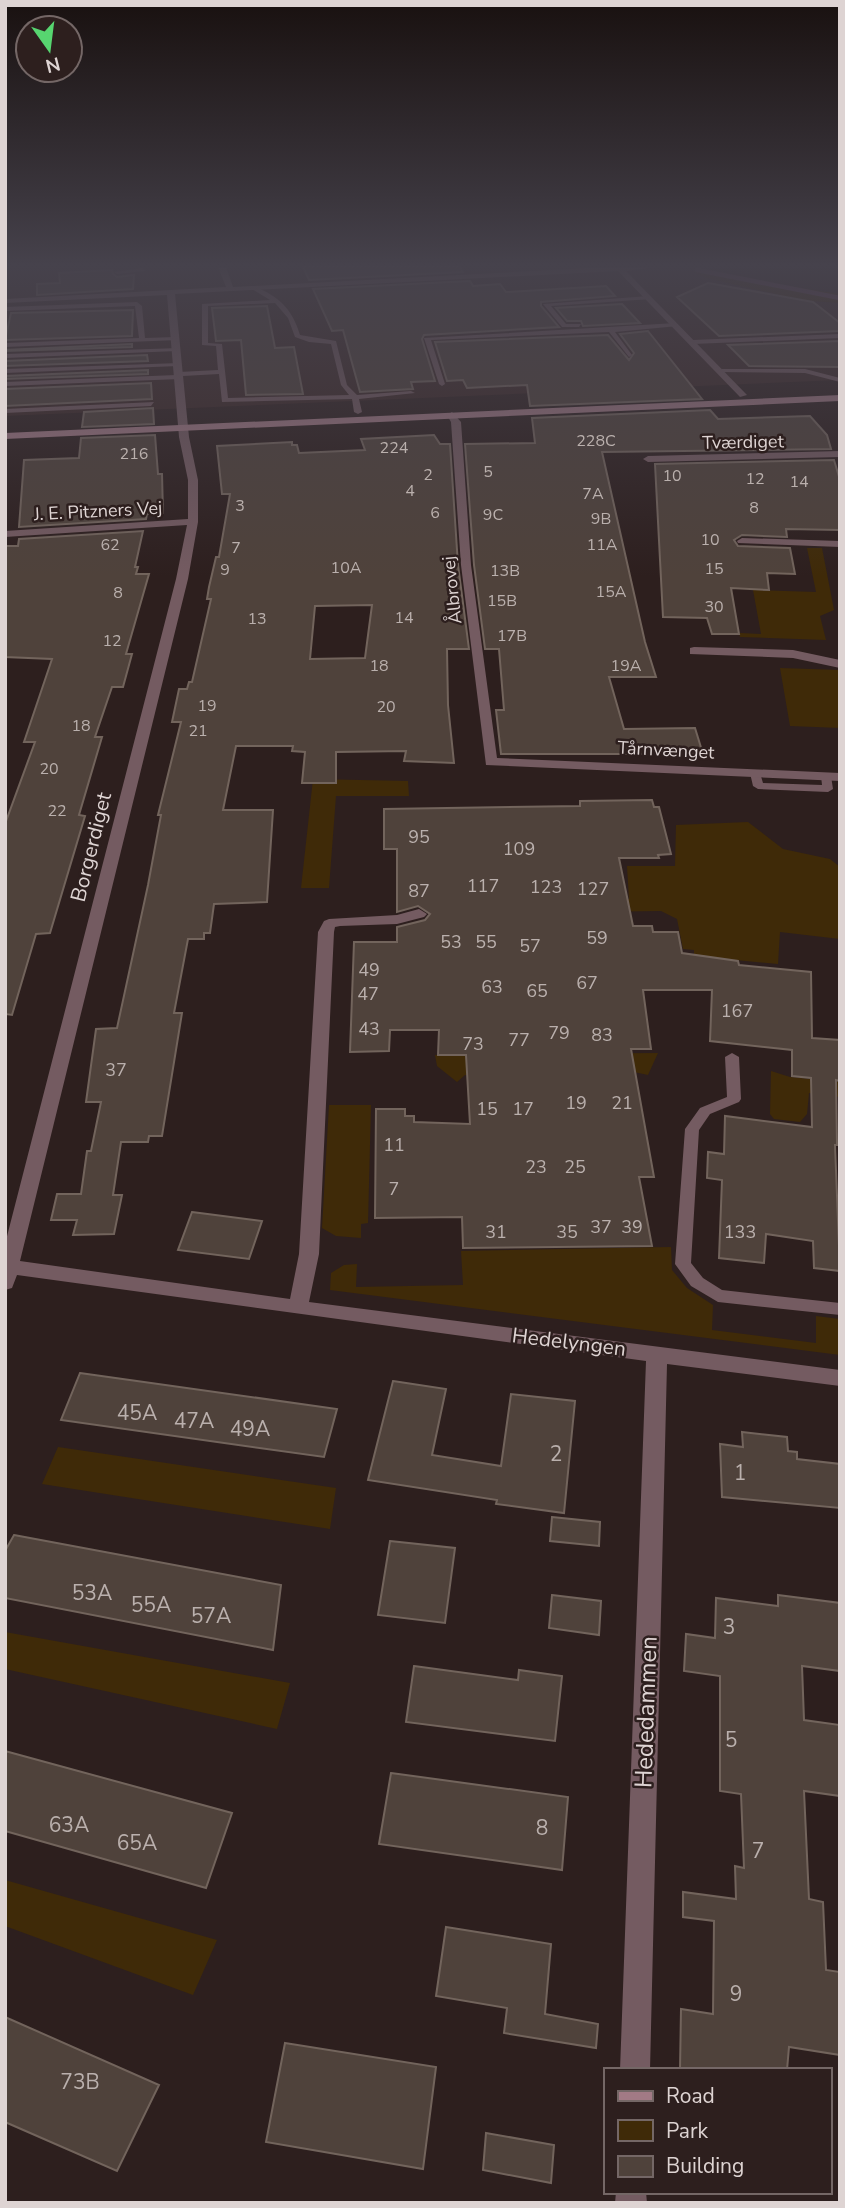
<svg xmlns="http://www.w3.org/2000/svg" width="845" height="2208" font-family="'Nunito Sans',sans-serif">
<rect width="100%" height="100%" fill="#2d1f1e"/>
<path fill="#3b2725" d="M5,267H695L782,293L840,301V380L5,416Z"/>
<path fill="#3f2a08" d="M691,271L840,294V303L768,298L781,295L706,278Z
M807,548H822L834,610L820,616L826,640L740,637L739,633L761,634L753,590L816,592Z
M780,668L840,670V728L790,726Z
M313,779L408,781L409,796H336L329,888H301Z
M748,822L783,849L830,859L840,867V939L780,932L778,964L694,956V950L683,949L677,919L661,911L502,913L501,901L629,899L627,866H675L676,825Z
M658,1053L648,1075L606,1066L543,1075H465L457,1082L437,1066L435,1055Z
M771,1071L790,1077L840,1082V1097L809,1093L807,1114L800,1122L774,1119L770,1114Z
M329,1105H371L368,1223L361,1224V1238L336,1236L322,1228Z
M671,1247L672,1270L687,1288L713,1305L712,1330L816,1343V1316L840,1319V1355L330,1290L331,1273L344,1265L357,1264L356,1287L463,1285L461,1251Z
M58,1447L336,1488L330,1529L42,1484Z
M5,1632L290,1683L277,1729L5,1669Z
M5,1880L217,1940L193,1995L5,1926Z"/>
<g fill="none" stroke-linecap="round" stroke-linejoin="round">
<path stroke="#6a4060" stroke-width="4.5" d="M697,270L840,298"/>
</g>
<path fill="#4f423b" stroke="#72645c" stroke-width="2" fill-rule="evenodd" d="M303,267H460L463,272L309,280Z
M112,270L113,274L117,277L134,275L133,289L37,295V284L60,283L59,273Z
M470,281L473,286L500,284L506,292L606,286L615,296L541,302V306L559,327L424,335L422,339L435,381L411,382L413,389L360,392L343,330L332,331L313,289Z
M708,283L813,302L840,323V331L719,336L677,297Z
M622,304L640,323L583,326L581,321H567L556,308Z
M267,306L275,348L294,347L303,394L246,395L241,340L216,341L212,308Z
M133,310L132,336L5,340L11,313Z
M648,331L702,399L530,406L527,385L467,388L463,380L447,381L435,342L608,335L629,360L634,353L620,334Z
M840,341V367L749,366L728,345Z
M132,344V347L5,351V350Z
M147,355L148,361L5,366V361Z
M148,370V374L5,379V376Z
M151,383L152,399L5,406V389Z
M153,408L154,424L82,427L84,412Z
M710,410L718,419L810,416L827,435L831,449L602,452L645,642L656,677H609L624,729L695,728L703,754H501L496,710H504L499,649H485L474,565L465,444L535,443L532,418Z
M155,435L158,474H162L163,513L147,514L146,519L19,527L24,460L79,458L81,438Z
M434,435L440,444H450L458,565L469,649H447L448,705L454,763L404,761L406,751L336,752V783H302L305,752L292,751L293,746H236L223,810H273L267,902L214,904L210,933H204V939H188L174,1013H182L162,1136H149L148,1142H121L113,1195H122L114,1234L73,1235L77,1220H51L57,1194H81L87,1151H91L101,1102H86L96,1029L117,1028L148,885L161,815H158L181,722H172L179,689H187L189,682H192L211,599H207L209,587L216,557H219L230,494H222L217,446L292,442V445H297L299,453L365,450L361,439ZM372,605L365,658L310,659L315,606Z
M834,460L840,480V530L786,529L787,537L742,535L734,540L738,546L790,548L795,574L767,573L769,590L731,588L739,634H712L707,618L663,617L655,464Z
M143,531L135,567H138L136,574H149L126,654H132L123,687H112L95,737H102L79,815L85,816L50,933L36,934L12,1015L5,1014V824L35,742H24L52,659L5,657V546H18L19,539Z
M652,800L654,807H659L671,854L658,855L659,858H619L633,926H652L653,932H678L682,953L738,961L739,965L811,972L812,1038L840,1040V1081L836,1080L837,1145H835L840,1271L814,1268L813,1241L766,1234L764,1263L719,1258L722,1180L707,1178L708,1152L724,1154L725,1116L812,1127L811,1078L792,1076V1050L710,1041L712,990H643L651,1049H631L654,1177H639L652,1246L463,1248L462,1217L375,1218L376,1109H405V1116H414V1122L470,1124L466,1055H438L439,1030H390L389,1051L350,1052L354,942H397V927L425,920L430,914L418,906L397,912V849H384V809L580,806V801Z
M192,1212L262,1221L249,1259L178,1250Z
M80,1373L337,1409L324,1457L61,1420Z
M393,1381L446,1389L432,1455L501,1466L511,1394L575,1401L564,1513L496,1504L497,1500L368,1480Z
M742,1432L787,1437L788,1451L797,1452V1459L840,1464V1508L722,1497L720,1444L743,1447Z
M552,1517L600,1522L599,1546L550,1541Z
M14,1535L281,1585L273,1650L5,1598V1551Z
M390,1541L455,1548L445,1623L378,1615Z
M552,1595L601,1601L599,1635L549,1628Z
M778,1595L840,1603V1671L802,1666L804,1720L840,1725V1796L804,1791L809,1899L823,1902L826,1970L840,1972V2055L789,2047L787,2070H680L681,2009L713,2014L714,1921L683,1917V1892L736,1899L735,1866L744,1868L741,1794L720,1791V1676L684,1671L686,1634L715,1638L716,1598L778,1606Z
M414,1666L518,1680L519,1670L562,1676L555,1741L406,1722Z
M5,1751L232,1813L206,1888L5,1831Z
M391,1773L568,1797L562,1870L379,1844Z
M446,1927L551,1944L545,2014L598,2024L596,2048L504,2033L507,2008L436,1996Z
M5,2017L159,2085L117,2171L5,2122Z
M285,2043L436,2067L423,2169L266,2142Z
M486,2133L554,2145L551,2183L483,2170Z"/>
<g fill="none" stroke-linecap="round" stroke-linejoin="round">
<path fill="#745b61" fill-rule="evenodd" d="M143,268L145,271L117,274L114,272Z
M254,286C279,297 292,308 300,335L336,341L347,385L357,395L411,391L415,393L359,399L362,412L358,414L354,412L352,399L222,402L219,374L183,376L180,379L5,386V382L176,375L179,372L218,370L216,346L202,345V304L270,300L252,289ZM275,303L288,318L295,337L309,342L331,344L341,385L349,395L228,398L222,344L208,343V306Z
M649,296L651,299L551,306L566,324H581L579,327H562L543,304Z
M137,302L142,306L145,338L176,337L178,340L5,347V343L139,338L135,306L5,311V307Z
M676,323L678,326L615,332L632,355L629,357L609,332L431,340L445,384L442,386L439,384L424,338Z
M840,334V338L693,344L690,342L693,340Z
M179,348L177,351L5,358V354Z
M180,363L178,366L5,373V369Z
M722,369H805L840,378V382L805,373L720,372Z
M154,402L151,406L5,413V409Z
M755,770L760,773L763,783L822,785L821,776L826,773L831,776L833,789L828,792L758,789L753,786L750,773Z
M732,1053L739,1057L741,1099L739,1102L710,1114L699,1130L691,1263L703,1278L722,1290L840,1303V1315L718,1302L691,1286L675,1264L685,1129L700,1108L727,1097L725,1057Z"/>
<path fill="#745b61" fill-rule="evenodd" d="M218,267H226L233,287L608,267H656L626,271L747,395L740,397L618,271L175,294L189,437L198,480V522L188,579L20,1261L290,1299L299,1254L318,932L324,921L329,919L397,915L419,909L427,914L424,917L397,924L340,926L335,927L334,932L319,1254L309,1302L840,1370V1386L667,1364L650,2070H620L646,1361L17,1275L12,1288L5,1290V1244L176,579L187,525L5,537V531L188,519V480L179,437L167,295L5,303V299L226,287Z
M452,412L461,422L471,565L497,758L840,773V781L486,765L461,565L451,422L447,415Z
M840,451V457L648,462L643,459L648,456Z
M742,538L840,541V547L738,543L737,541Z
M694,647L793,650L840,660V668L793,658L690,654V648Z
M616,2192H646L647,2203H615Z"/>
<path fill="#a27a85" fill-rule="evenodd" d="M840,395V401L5,439V433Z"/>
</g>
<linearGradient id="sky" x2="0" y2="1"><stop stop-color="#191110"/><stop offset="0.46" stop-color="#46424c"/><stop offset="1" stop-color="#46424c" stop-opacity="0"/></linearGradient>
<rect width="845" height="576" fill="url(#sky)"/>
<g text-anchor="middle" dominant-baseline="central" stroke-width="5" stroke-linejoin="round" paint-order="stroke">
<g font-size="16" fill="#bab0ad">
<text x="596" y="441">228C</text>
<text x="394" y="448">224</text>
<text x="134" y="454">216</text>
<text x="488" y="472">5</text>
<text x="428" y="475">2</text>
<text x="672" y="476">10</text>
<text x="755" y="479">12</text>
<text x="799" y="482">14</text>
<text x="410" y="491">4</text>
<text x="593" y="494">7A</text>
<text x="240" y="506">3</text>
<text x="754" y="508">8</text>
<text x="435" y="513">6</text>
<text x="493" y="515">9C</text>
<text x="601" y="519">9B</text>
<text x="710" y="540">10</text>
<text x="110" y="545">62</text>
<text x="602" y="545">11A</text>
<text x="236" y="548">7</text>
<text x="346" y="568">10A</text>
<text x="714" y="569">15</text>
<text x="225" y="570">9</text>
<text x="505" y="571">13B</text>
<text x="611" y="592">15A</text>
<text x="118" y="593">8</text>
<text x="502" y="601">15B</text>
<text x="714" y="607">30</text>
<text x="404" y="618">14</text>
<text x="257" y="619">13</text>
<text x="512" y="636">17B</text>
<text x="112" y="641">12</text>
<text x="379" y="666">18</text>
<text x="626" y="666">19A</text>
<text x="207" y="706">19</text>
<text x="386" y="707">20</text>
<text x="81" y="726">18</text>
<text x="198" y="731">21</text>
<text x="49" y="769">20</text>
<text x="57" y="811">22</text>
</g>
<g font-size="18" fill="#ded4d3" stroke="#2d1f1e">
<text transform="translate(743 442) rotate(-1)">Tværdiget</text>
<text transform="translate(98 511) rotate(-3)">J. E. Pitzners Vej</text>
<text transform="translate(452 590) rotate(-96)">Ålbrovej</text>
<text transform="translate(666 750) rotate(3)">Tårnvænget</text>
</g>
<g font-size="18" fill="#bab0ad">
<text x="419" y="837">95</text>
<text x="519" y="849">109</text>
<text x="483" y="886">117</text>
<text x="546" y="887">123</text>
<text x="593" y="889">127</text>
<text x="419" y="891">87</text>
<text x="597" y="938">59</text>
<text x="451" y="942">53</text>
<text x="486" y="942">55</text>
<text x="530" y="946">57</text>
<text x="369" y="970">49</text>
<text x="587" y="983">67</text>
<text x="492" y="987">63</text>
<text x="537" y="991">65</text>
<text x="368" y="994">47</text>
<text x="737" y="1011">167</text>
<text x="369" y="1029">43</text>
<text x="559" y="1033">79</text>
<text x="602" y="1035">83</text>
<text x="519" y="1040">77</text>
<text x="473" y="1044">73</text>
<text x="116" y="1070">37</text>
<text x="576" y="1103">19</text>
<text x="622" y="1103">21</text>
<text x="487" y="1109">15</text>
<text x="523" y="1109">17</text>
<text x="394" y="1145">11</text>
<text x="536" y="1167">23</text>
<text x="575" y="1167">25</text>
<text x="394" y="1189">7</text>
<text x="601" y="1227">37</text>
<text x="632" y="1227">39</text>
<text x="496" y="1232">31</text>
<text x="567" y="1232">35</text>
<text x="740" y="1232">133</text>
</g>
<g font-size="21" fill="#ded4d3" stroke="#2d1f1e">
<text transform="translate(91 847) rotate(-76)">Borgerdiget</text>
<text transform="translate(569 1342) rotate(7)">Hedelyngen</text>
</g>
<g font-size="21" fill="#bab0ad">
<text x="137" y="1413">45A</text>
<text x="194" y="1421">47A</text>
<text x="250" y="1429">49A</text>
<text x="556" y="1454">2</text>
<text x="740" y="1473">1</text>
<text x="92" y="1593">53A</text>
<text x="151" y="1605">55A</text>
<text x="211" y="1616">57A</text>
<text x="729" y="1627">3</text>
<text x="731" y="1740">5</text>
<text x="69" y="1825">63A</text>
<text x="542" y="1828">8</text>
<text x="137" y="1843">65A</text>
<text x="758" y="1851">7</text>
<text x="736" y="1994">9</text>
<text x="80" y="2082">73B</text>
</g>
<g font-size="24" fill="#ded4d3" stroke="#2d1f1e">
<text transform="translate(646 1712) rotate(-88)">Hededammen</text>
</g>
</g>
<rect width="845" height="2208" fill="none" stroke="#ded4d3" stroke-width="14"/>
<rect x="604" y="2068" width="228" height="126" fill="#2d1f1e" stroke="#746766" stroke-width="2"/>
<rect x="618" y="2091" width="35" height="10" fill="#a27a85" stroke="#746766" stroke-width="2"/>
<text x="666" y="2103" font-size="21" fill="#ded4d3">Road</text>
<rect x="618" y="2120" width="35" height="21" fill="#3f2a08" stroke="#746766" stroke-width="2"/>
<text x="666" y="2138" font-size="21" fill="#ded4d3">Park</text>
<rect x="618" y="2156" width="35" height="21" fill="#4f423b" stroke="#746766" stroke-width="2"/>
<text x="666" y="2173" font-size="21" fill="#ded4d3">Building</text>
<g transform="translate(49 49) rotate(166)"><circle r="33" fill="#2d1f1e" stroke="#746766" stroke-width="2"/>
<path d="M0-5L12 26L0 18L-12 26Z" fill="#57d570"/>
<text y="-10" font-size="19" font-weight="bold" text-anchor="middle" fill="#ded4d3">N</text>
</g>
</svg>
